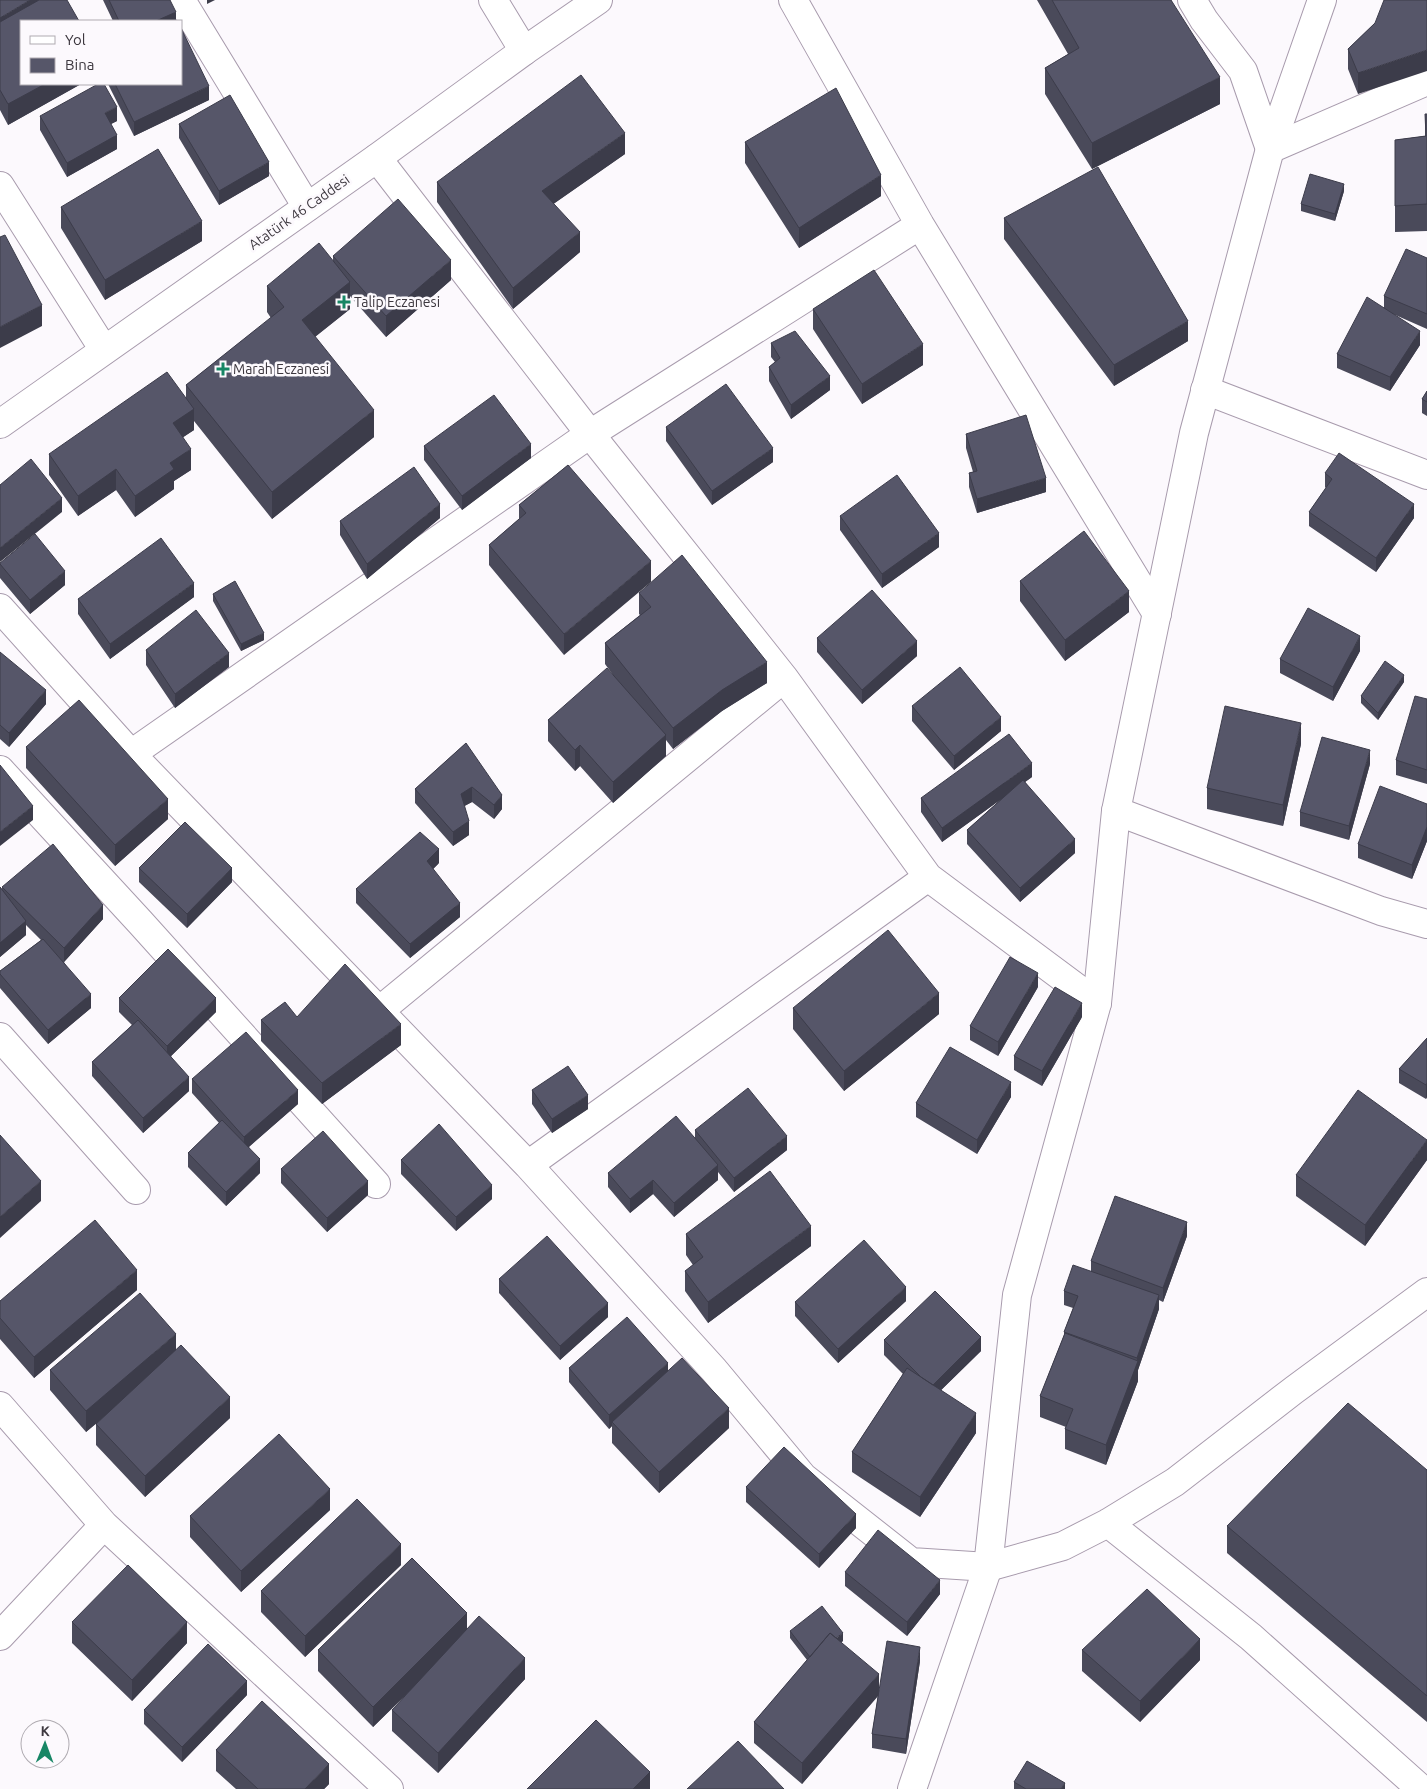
<svg xmlns="http://www.w3.org/2000/svg" width="1427" height="1789" font-family="Ubuntu,sans-serif">
<rect width="100%" height="100%" fill="#fcf9fd"/>
<g fill="none" stroke-linecap="round" stroke-linejoin="round">
<defs>
<path id="minor" d="M181,0L307,207
M493,0L524,51
M793,0L920,225L1157,614
M1192,0L1204,20L1243,71L1270,149L1427,81
M377,158L590,434L784,678L928,877L1097,1003
M0,186L104,350
M1205,390L1427,475
M0,608L131,754L528,1165L714,1370L803,1477L911,1562L988,1567L1063,1546L1108,1523L1175,1482L1294,1390L1427,1292
M131,754L590,434L920,225
M0,770L140,922L376,1184
M1116,811L1381,911L1427,924
M379,1011L784,678
M0,1037L136,1190
M528,1165L928,877
M0,1406L104,1525L389,1789
M1108,1523L1251,1637L1421,1789
M0,1636L104,1525"/>
<path id="tertiary" d="M0,424L377,158L524,51L598,0
M912,1789L988,1567L1017,1295L1097,1003L1116,811L1194,433L1270,149L1322,0"/>
</defs>
<use href="#minor" stroke="#a89bad" stroke-width="30"/>
<use href="#tertiary" stroke="#a89bad" stroke-width="30"/>
<use href="#minor" stroke="#fff" stroke-width="28"/>
<use href="#tertiary" stroke="#fff" stroke-width="28"/>
</g>
<path fill="#4a4a5a" d="M0,0L21,84H81L8,125L0,110Z
M103,0H170L176,21H113Z
M1037,0H1171L1220,104L1092,169L1045,94V68L1068,54Z
M1375,23L1358,94L1348,69V49Z
M108,84H181L209,100L134,136Z
M1425,114H1427V231L1395,232V140L1425,136Z
M40,116L117,121L111,124L117,149L67,177L40,130Z
M179,124L269,176L219,205L179,138Z
M745,142L881,196L799,248L745,163Z
M625,154L553,204L580,252L513,309L437,202V182Z
M1344,191L1335,221L1301,211V204Z
M61,207L202,241L105,300L61,228Z
M1004,218L1188,341L1114,386L1004,239Z
M333,256L451,280L386,337L350,296V309L315,337L374,437L272,519L194,421V430L183,437L191,470L174,481V489L135,517L116,490L78,516L49,475V454L186,399V385L271,318L267,312V286L333,261Z
M1427,258V329L1393,314L1420,345L1390,391L1337,368V354L1384,308V296Z
M813,309L923,365L862,404L813,329Z
M771,343L830,390L791,419L769,381V367L775,362L771,357Z
M1427,391V416L1422,413V399Z
M666,427L773,462L712,505L666,441Z
M966,434L1046,492L977,513L969,487V473L973,472L966,448Z
M424,446L531,458L462,510L424,460Z
M568,465L564,655L489,565V545L519,519V505Z
M1325,473L1414,518L1376,572L1309,526V512L1326,488L1325,487Z
M840,516L939,547L882,588L840,530Z
M440,518L367,579L340,535V521Z
M0,563L65,585L30,614L0,578Z
M1020,581L1129,612L1065,661L1020,601Z
M639,593L767,683L722,711L673,749L666,740V756L613,803L580,766L575,771L548,741V720L613,675L605,664V643L640,615L639,614Z
M213,594L264,640L241,651L213,601Z
M194,597L110,659L78,614V599Z
M817,638L917,656L862,704L817,652Z
M146,650L229,667L175,708L146,665Z
M1360,651L1333,701L1280,673V659Z
M0,652L46,704L9,747L0,739Z
M1404,682L1378,720L1361,703V696Z
M1427,699V784L1396,775V760Z
M912,706L1001,731L954,770L912,721Z
M466,743L502,809L494,819L472,802L464,806L469,835L453,846L415,803V789Z
M1301,744L1283,826L1207,809V788Z
M26,747L168,819L115,866L26,768Z
M1370,764L1349,840L1300,826V812Z
M1032,777L1025,782L1075,853L1020,902L967,844V830L1000,800L942,842L921,812V798Z
M1427,804V841L1412,879L1358,858V844Z
M439,863L433,869L460,917L410,958L356,903V889Z
M139,868L232,882L187,928L139,882Z
M0,887L2,889V887L103,919L64,962L91,1008L48,1044L0,988V971L41,940L26,925V935L0,957Z
M1038,987L998,1056L970,1040V1026Z
M119,998L216,1012L171,1056L189,1091L143,1133L92,1076V1062L132,1025L119,1012Z
M793,1008L939,1014L844,1091L793,1029Z
M297,1017L401,1045L322,1104L261,1041V1020Z
M1082,1017L1042,1086L1014,1070V1056Z
M1427,1038V1097L1426,1099L1399,1083V1069Z
M192,1079L298,1104L249,1147L260,1173L226,1206L188,1167V1153L219,1123L192,1093Z
M532,1090L588,1109L552,1133L532,1104Z
M1011,1097L977,1154L916,1117V1103Z
M695,1130L787,1150L734,1192L718,1172V1180L674,1217L653,1194L630,1213L608,1187V1173L695,1138Z
M401,1160L492,1199L456,1231L401,1174Z
M1427,1160L1365,1246L1296,1196V1175Z
M281,1169L368,1195L327,1232L281,1183Z
M686,1234L811,1246L708,1323L685,1291V1271L693,1265L686,1255Z
M1187,1236L1163,1302L1159,1300V1309L1138,1370V1381L1106,1465L1065,1449V1429L1066,1427L1040,1417V1396L1064,1335V1332L1073,1308L1064,1305V1291L1091,1271V1261Z
M499,1279L608,1317L560,1360L499,1293Z
M137,1290L34,1378L0,1339V1301Z
M906,1301L838,1363L795,1316V1302Z
M884,1340L981,1351L941,1390L976,1433L920,1517L852,1472V1452L903,1374L884,1355Z
M176,1350L230,1418L145,1497L96,1445V1424L103,1418L86,1432L50,1390V1370Z
M569,1368L668,1370L729,1428L659,1493L612,1443V1426L609,1429L569,1382Z
M1427,1470V1722L1227,1553V1526Z
M746,1487L856,1528L819,1568L746,1502Z
M330,1510L241,1592L190,1537V1516Z
M401,1565L305,1657L261,1612V1591Z
M845,1572L940,1594L907,1636L845,1586Z
M72,1622L187,1643L132,1701L72,1643Z
M467,1629L525,1679L438,1773L392,1731V1710L413,1688L373,1727L318,1671V1650Z
M790,1631L843,1641L841,1642L879,1691L920,1661L906,1754L872,1748V1734L878,1695L802,1784L754,1743V1722L807,1660L790,1638Z
M1082,1650L1200,1660L1140,1722L1082,1671Z
M247,1695L182,1762L144,1724V1710Z
M216,1750L329,1784L324,1789H236L216,1771Z
M1014,1782L1065,1789H1014Z"/>
<path fill="#3c3c4a" d="M30,0H41L0,32V18Z
M207,0H215L207,4Z
M176,12V21H156Z
M1427,50V71L1358,94V73Z
M1220,77V104L1092,169V143Z
M45,84H81L8,125V104Z
M209,86V100L134,136V122Z
M117,107V121L105,127V113Z
M625,133V154L542,212V191Z
M117,135V149L67,177V163Z
M269,162V176L219,205V191Z
M881,175V196L799,248V228Z
M1344,184V191L1335,221V214Z
M202,221V241L105,300V280Z
M580,232V252L513,309V288Z
M451,260V280L386,337V316Z
M350,282V309L302,347V320Z
M42,305V326L0,348V327Z
M1188,321V341L1114,386V365Z
M1420,331V345L1390,391V377Z
M923,344V365L862,404V384Z
M830,376V390L791,419V405Z
M194,409V430L173,444V423Z
M374,410V437L272,519V492Z
M531,444V458L462,510V496Z
M773,448V462L712,505V491Z
M191,449V470L174,481V489L135,517V496L170,463Z
M116,469V490L78,516V496Z
M1046,478V492L977,513V499Z
M62,498V512L0,562V548Z
M440,504V518L367,579V564Z
M1414,504V518L1376,572V558Z
M939,533V547L882,588V574Z
M651,561V582L564,655V634Z
M65,571V585L30,614V600Z
M194,583V597L110,659V644Z
M1129,591V612L1065,661V640Z
M264,633V640L241,651V644Z
M1360,636V651L1333,701V687Z
M917,641V656L862,704V690Z
M229,653V667L175,708V694Z
M767,662V683L722,711L673,749V728L722,690Z
M1404,675V682L1378,720V713Z
M46,690V704L9,747V733Z
M1001,717V731L954,770V756Z
M1301,723V744L1283,826V805Z
M666,735V756L613,803V782Z
M580,745V766L575,771V750Z
M1370,750V764L1349,840V826Z
M1032,763V777L942,842V828Z
M472,787V802L461,808V794Z
M502,795V809L494,819V805Z
M168,799V819L115,866V845Z
M33,806V820L0,846V832Z
M469,821V835L453,846V832Z
M1427,827V841L1412,879V865Z
M1075,839V853L1020,902V888Z
M439,849V863L427,875V861Z
M232,868V882L187,928V914Z
M460,903V917L410,958V944Z
M103,905V919L64,962V948Z
M26,921V935L0,957V943Z
M1038,973V987L998,1056V1042Z
M939,993V1014L844,1091V1071Z
M91,994V1008L48,1044V1030Z
M216,998V1012L167,1060V1046Z
M1082,1003V1017L1042,1086V1071Z
M401,1024V1045L322,1104V1083Z
M189,1077V1091L143,1133V1118Z
M1011,1082V1097L977,1154V1140Z
M1427,1083V1097L1426,1099V1085Z
M298,1090V1104L244,1151V1137Z
M588,1095V1109L552,1133V1119Z
M787,1136V1150L734,1192V1178Z
M1427,1140V1160L1365,1246V1225Z
M260,1159V1173L226,1206V1192Z
M718,1165V1180L674,1217V1203Z
M653,1180V1194L630,1213V1199Z
M41,1181V1201L0,1238V1217Z
M368,1181V1195L327,1232V1218Z
M492,1185V1199L456,1231V1217Z
M1187,1222V1236L1163,1302V1288Z
M811,1226V1246L708,1323V1302Z
M137,1270V1290L34,1378V1357Z
M906,1287V1301L838,1363V1349Z
M1159,1295V1309L1138,1370V1381L1106,1465V1445L1137,1363V1358Z
M608,1303V1317L560,1360V1346Z
M176,1334V1355L86,1432V1411Z
M981,1337V1351L930,1401V1387Z
M668,1363V1377L612,1422V1426L609,1429V1415Z
M230,1397V1418L145,1497V1476Z
M729,1408V1428L659,1493V1472Z
M976,1413V1433L920,1517V1497Z
M330,1489V1510L241,1592V1571Z
M856,1514V1528L819,1568V1554Z
M401,1544V1565L305,1657V1636Z
M940,1580V1594L907,1636V1622Z
M467,1613V1634L373,1727V1707Z
M187,1622V1643L132,1701V1680Z
M843,1633V1641L811,1665V1658Z
M1200,1639V1660L1140,1722V1701Z
M920,1647V1661L906,1754V1739Z
M525,1658V1679L438,1773V1753Z
M879,1674V1695L802,1784V1763Z
M247,1681V1695L182,1762V1747Z
M329,1764V1784L324,1789H305Z
M650,1772V1789H633Z
M1065,1783V1789H1061Z"/>
<path fill="#565669" stroke="#3c3c4a" d="M0,0H30L0,18Z
M39,0H67L79,21H21V84H45L8,104L0,90V22Z
M109,0H170L176,12L156,21H119Z
M1052,0H1171L1220,77L1092,143L1045,68L1079,48Z
M1384,0H1427V50L1358,73L1348,49L1375,23Z
M181,28L209,86L134,122L115,84H181Z
M581,75L625,133L542,191L580,232L513,288L437,182Z
M98,84H104L117,107L105,113L117,135L67,163L40,116Z
M836,88L881,175L799,228L745,142Z
M230,95L269,162L219,191L179,124Z
M1425,114H1427V204L1395,206V140L1426,136Z
M158,149L202,221L105,280L61,207Z
M1098,167L1188,321L1114,365L1004,218Z
M1310,174L1344,184L1335,214L1301,204Z
M398,199L451,260L386,316L333,256Z
M5,235L42,305L0,327V237Z
M319,243L350,282L302,320L374,410L272,492L186,385L284,307L267,286Z
M1406,249L1427,258V314L1384,296Z
M874,270L923,344L862,384L813,309Z
M1367,297L1420,331L1390,377L1337,354Z
M795,331L830,376L791,405L769,367L780,358L771,343Z
M167,372L194,409L173,423L191,449L170,463L174,469L135,496L116,469L78,496L49,454Z
M726,384L773,448L712,491L666,427Z
M1427,391V402L1422,399Z
M494,395L531,444L462,496L424,446Z
M1026,415L1046,478L977,499L969,473L977,471L966,434Z
M1339,453L1414,504L1376,558L1309,512L1332,479L1325,473Z
M31,459L62,498L0,548V485Z
M568,465L651,561L564,634L489,545L526,513L519,505Z
M414,467L440,504L367,564L340,521Z
M897,475L939,533L882,574L840,516Z
M1084,531L1129,591L1065,640L1020,581Z
M35,534L65,571L30,600L0,564V563Z
M161,538L194,583L110,644L78,599Z
M682,555L767,662L722,690L673,728L605,643L651,607L639,593Z
M235,581L264,633L241,644L213,594Z
M872,590L917,641L862,690L817,638Z
M1308,608L1360,636L1333,687L1280,659Z
M196,610L229,653L175,694L146,650Z
M0,652L46,690L9,733L0,725Z
M1385,661L1404,675L1378,713L1361,696Z
M960,667L1001,717L954,756L912,706Z
M607,668L666,735L613,782L580,745L575,750L548,720Z
M1415,696L1427,699V770L1396,760Z
M79,700L168,799L115,845L26,747Z
M1225,706L1301,723L1283,805L1207,788Z
M1009,734L1032,763L942,828L921,798Z
M1322,737L1370,750L1349,826L1300,812Z
M466,743L502,795L494,805L472,787L461,794L469,821L453,832L415,789Z
M0,765L33,806L0,832Z
M1023,780L1075,839L1020,888L967,830Z
M1380,786L1427,804V827L1412,865L1358,844Z
M185,822L232,868L187,914L139,868Z
M420,832L439,849L427,861L460,903L410,944L356,889Z
M53,844L103,905L64,948L2,887Z
M0,887L26,921L0,943Z
M888,930L939,993L844,1071L793,1008Z
M43,939L91,994L48,1030L0,974V971Z
M168,949L216,998L167,1046L119,998Z
M1010,957L1038,973L998,1042L970,1026Z
M345,964L401,1024L322,1083L261,1020L285,1002L297,1017Z
M1055,987L1082,1003L1042,1071L1014,1056Z
M138,1020L189,1077L143,1118L92,1062Z
M246,1032L298,1090L244,1137L192,1079Z
M1427,1038V1083L1426,1085L1399,1069Z
M950,1047L1011,1082L977,1140L916,1103Z
M568,1066L588,1095L552,1119L532,1090Z
M748,1088L787,1136L734,1178L695,1130Z
M1358,1090L1427,1140L1365,1225L1296,1175Z
M676,1116L718,1165L674,1203L653,1180L630,1199L608,1173Z
M222,1120L260,1159L226,1192L188,1153Z
M439,1124L492,1185L456,1217L401,1160Z
M323,1131L368,1181L327,1218L281,1169Z
M0,1135L41,1181L0,1217Z
M770,1171L811,1226L708,1302L685,1271L703,1257L686,1234Z
M1115,1196L1187,1222L1163,1288L1091,1261Z
M95,1220L137,1270L34,1357L0,1318V1301Z
M547,1236L608,1303L560,1346L499,1279Z
M864,1240L906,1287L838,1349L795,1302Z
M1073,1265L1159,1295L1137,1358L1064,1332L1078,1296L1064,1291Z
M935,1291L981,1337L933,1385L921,1377L884,1340Z
M140,1293L176,1334L86,1411L50,1370Z
M627,1317L668,1363L609,1415L569,1368Z
M1065,1333L1138,1361L1106,1445L1065,1429L1073,1409L1040,1396Z
M181,1345L230,1397L145,1476L96,1424Z
M682,1358L729,1408L659,1472L612,1422Z
M907,1368L976,1413L920,1497L852,1452Z
M1348,1403L1427,1470V1696L1227,1526Z
M279,1434L330,1489L241,1571L190,1516Z
M784,1447L856,1514L819,1554L746,1487Z
M357,1499L401,1544L305,1636L261,1591Z
M878,1530L940,1580L907,1622L845,1572Z
M412,1558L467,1613L373,1707L318,1650Z
M128,1565L187,1622L132,1680L72,1622Z
M1147,1589L1200,1639L1140,1701L1082,1650Z
M822,1606L843,1633L836,1638L830,1633L810,1657L790,1631Z
M479,1616L525,1658L438,1753L392,1710Z
M830,1633L879,1674L802,1763L754,1722Z
M887,1641L920,1647L906,1739L872,1734Z
M208,1644L247,1681L182,1747L144,1710Z
M262,1701L329,1764L305,1789H258L216,1750Z
M596,1720L650,1772L633,1789H527Z
M738,1741L784,1789H687Z
M1027,1761L1065,1783L1061,1789H1026L1014,1782Z"/>
<g fill="#178665" stroke="#fcf9fd" stroke-width="2">
<path d="M341.5 294.5h5v5h5v5h-5v5h-5v-5h-5v-5h5z"/>
<path d="M220.5 361.5h5v5h5v5h-5v5h-5v-5h-5v-5h5z"/>
</g>
<g text-anchor="middle" dominant-baseline="central" stroke-width="5" stroke-linejoin="round" paint-order="stroke">
<g font-size="14" fill="#3c373e" stroke="#fcf9fd">
<text transform="translate(299 212) rotate(-35)">Atatürk 46 Caddesi</text>
</g>
<g font-size="14" fill="#3c373e" stroke="#fcf9fd" text-anchor="start">
<text x="354" y="302">Talip Eczanesi</text>
<text x="233" y="369">Marah Eczanesi</text>
</g>
</g>
<rect x="20" y="20" width="162" height="65" fill="#fcf9fd" stroke="#afabb1"/>
<rect x="30" y="36" width="25" height="8" fill="#ffffff" stroke="#afabb1"/>
<text x="65" y="45" font-size="15" fill="#3c373e">Yol</text>
<rect x="30" y="58" width="25" height="15" fill="#565669" stroke="#afabb1"/>
<text x="65" y="70" font-size="15" fill="#3c373e">Bina</text>
<g transform="translate(45 1744) rotate(1)"><circle r="24" fill="#fcf9fd" stroke="#afabb1"/>
<path d="M0-4L9 19L0 12L-9 19Z" fill="#178665"/>
<text y="-8" font-size="14" font-weight="bold" text-anchor="middle" fill="#3c373e">K</text>
</g>
</svg>
